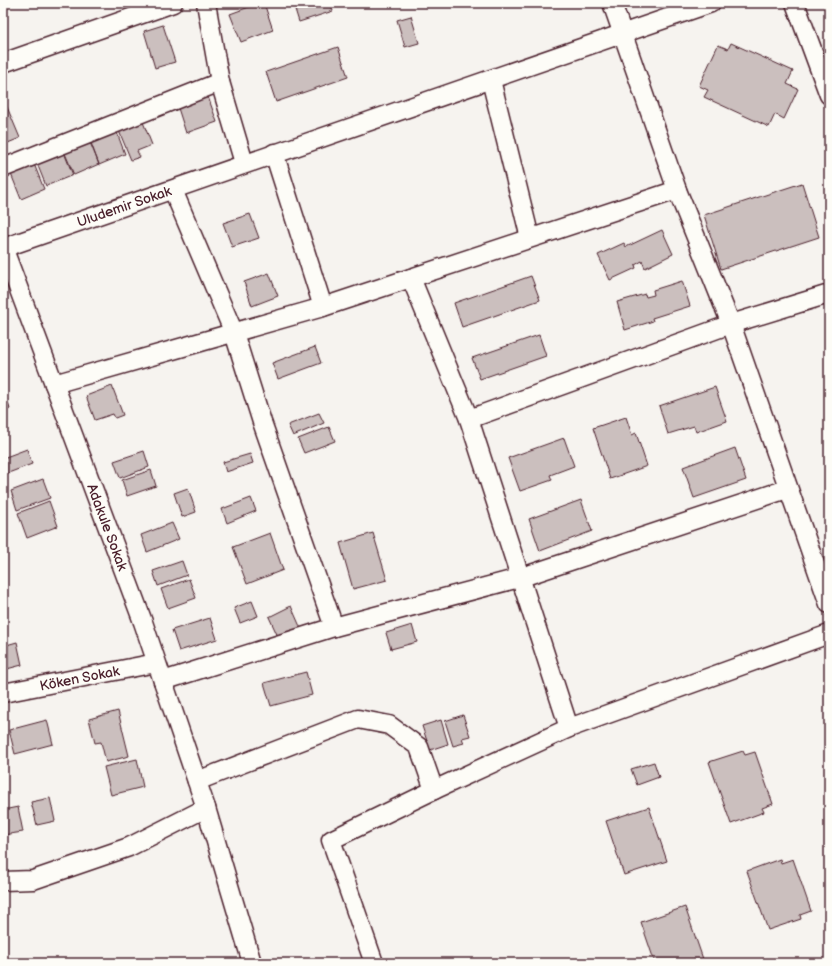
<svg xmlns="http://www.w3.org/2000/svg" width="832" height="966" font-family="'Balsamiq Sans',sans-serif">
<rect width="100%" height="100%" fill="#f6f3ef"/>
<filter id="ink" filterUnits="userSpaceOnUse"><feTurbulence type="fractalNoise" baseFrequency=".025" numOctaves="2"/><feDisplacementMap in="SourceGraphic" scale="8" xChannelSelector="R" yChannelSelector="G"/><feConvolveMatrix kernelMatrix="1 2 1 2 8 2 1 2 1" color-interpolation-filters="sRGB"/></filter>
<g filter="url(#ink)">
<path fill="#cbbfbe" stroke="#4a1f2b" d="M260,3H264L273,30L241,42L230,14Z
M293,3H330L333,11L299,22Z
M411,16L419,43L405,47L397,20Z
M163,25L175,62L155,68L144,31Z
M731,43L793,71L787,84L798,89L784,119L775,114L769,127L704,97L708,90L699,86L718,45L728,49Z
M338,47L348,77L276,102L266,72Z
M207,94L217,122L186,133L177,105Z
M7,107L20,138L3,145V108Z
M143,122L152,145L137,151L140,157L131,160L119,131Z
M116,130L125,154L99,165L90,140Z
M89,140L99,164L74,175L64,151Z
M63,150L73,175L46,186L36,161Z
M34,164L44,189L21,199L11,174Z
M802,183L819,237L721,269L704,215Z
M250,214L259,238L232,247L223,223Z
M662,230L673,254L645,268L642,261L635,265L636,268L610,280L598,255L624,243L626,247Z
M269,273L278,296L252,306L244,282Z
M531,276L540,300L462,327L454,303Z
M682,281L690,306L652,318L653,321L625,330L617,302L645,294L646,297L654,295L653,290Z
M539,335L546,356L480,379L472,358Z
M315,347L321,363L278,379L272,363Z
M112,386L123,415L115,418L113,414L95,420L86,396Z
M715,387L727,421L696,432L694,426L668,434L659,406Z
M3,389L10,409L3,412Z
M319,413L324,423L293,436L288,425Z
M626,417L632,435L636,433L647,466L610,479L593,428Z
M329,427L335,441L304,453L298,439Z
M564,438L574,466L550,475L552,480L520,491L508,458Z
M735,448L746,480L694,498L683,467Z
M27,449L32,464L3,475V458Z
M144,451L149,467L120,478L114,461Z
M250,454L253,463L226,472L223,462Z
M151,470L156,486L127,496L122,480Z
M43,479L50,498L17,510L11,491Z
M188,488L196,512L182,517L174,493Z
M251,498L256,511L227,523L222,509Z
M581,500L592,531L540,551L529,519Z
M49,501L58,526L27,538L18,513Z
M172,523L179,539L147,552L141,535Z
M270,533L283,570L247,584L233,547Z
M373,533L387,580L353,589L340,543Z
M182,561L187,575L158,586L153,571Z
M189,579L196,598L168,608L161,589Z
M252,601L258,616L240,623L234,608Z
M291,606L302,631L280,641L269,617Z
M210,618L217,639L179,651L172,630Z
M412,625L417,642L391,649L386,633Z
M17,642L22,665L3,670V646Z
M306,672L312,695L271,706L264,683Z
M118,711L129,756L106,762L101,742L95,743L89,719Z
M463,715L470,736L462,738L464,743L453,746L445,721Z
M47,720L53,744L15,754L9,730Z
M441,720L448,744L430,750L422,726Z
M743,751L745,755L755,752L773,804L762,808L764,812L731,824L709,762Z
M137,759L143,787L111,795L104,767Z
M654,762L659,777L637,785L631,769Z
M50,798L55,821L37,825L31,802Z
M18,807L23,832L3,835V810Z
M649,807L667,861L624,875L606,821Z
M780,859L781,863L793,859L811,911L800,915L801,919L768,930L747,871Z
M685,907L704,962L655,963L641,922Z"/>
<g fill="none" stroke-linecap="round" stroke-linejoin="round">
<defs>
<g id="street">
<path d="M206,3L220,82L244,163"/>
<path d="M795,3L829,95"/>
<path d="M3,63L173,3"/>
<path d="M491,80L530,238"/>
<path d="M274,153L323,307"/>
<path d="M3,168L220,82"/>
<path d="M677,190L731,324L829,604"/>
<path id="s1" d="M3,247L143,622L206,808L252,963"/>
<path id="s2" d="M3,248L711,3"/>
<path d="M411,278L469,419L569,728"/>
<path d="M54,384L323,307L677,190L612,3"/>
<path d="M469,419L731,324L829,294"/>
<path d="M334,627L519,578L787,489"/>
<path d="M163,681L334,627L262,422L234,333L173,190"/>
<path id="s3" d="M3,693L156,663"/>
<path d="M197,781L358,719L389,725L419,747L434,790"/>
<path d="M3,881L33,880L129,847L206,808"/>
<path d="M374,963L331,840L434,790L569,728L829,634"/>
</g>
</defs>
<use href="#street" stroke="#4a1f2b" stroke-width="21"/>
<use href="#street" stroke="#fdfcf7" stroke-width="18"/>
</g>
</g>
<g text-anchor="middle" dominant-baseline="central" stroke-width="3" stroke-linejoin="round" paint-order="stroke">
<g font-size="14" fill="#4a1f2b" stroke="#fdfcf7">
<text stroke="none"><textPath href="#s2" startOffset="128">Uludemir Sokak</textPath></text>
<text stroke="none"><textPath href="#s1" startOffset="299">Adakule Sokak</textPath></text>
<text stroke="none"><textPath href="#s3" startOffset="78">Köken Sokak</textPath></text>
</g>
</g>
<rect width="832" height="966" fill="none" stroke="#fdfcf7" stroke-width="16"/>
<rect x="8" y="8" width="816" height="950" fill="none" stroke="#4a1f2b" stroke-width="1.5" filter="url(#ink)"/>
</svg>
